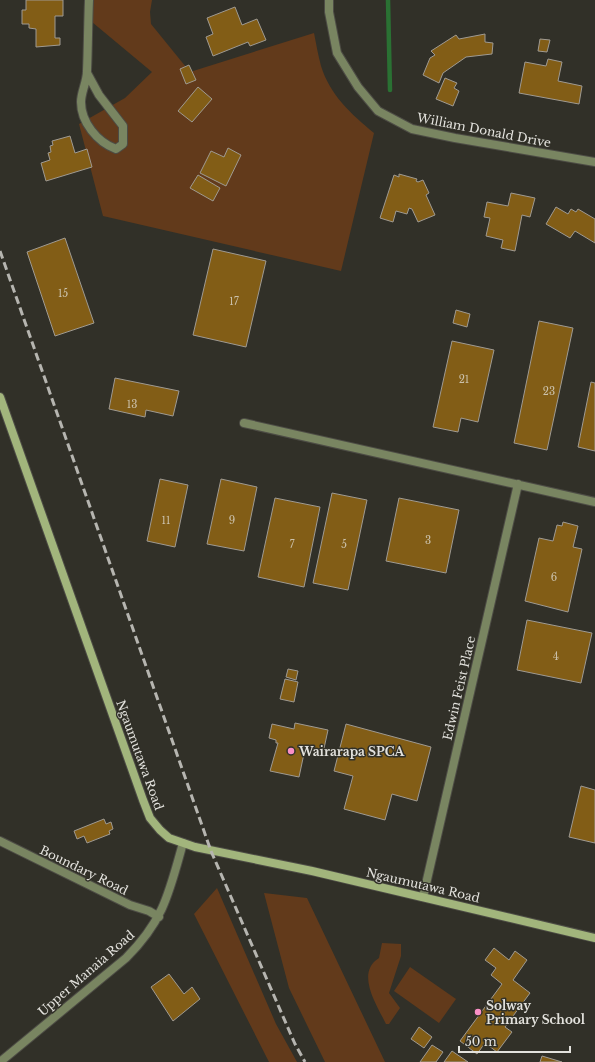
<svg xmlns="http://www.w3.org/2000/svg" width="595" height="1062" font-family="'Libre Baskerville',serif">
<rect width="100%" height="100%" fill="#313028"/>
<path fill="#623a1b" d="M89,0H152L150,12L151,24L190,72L314,33C316,43 318,55 321,66C330,95 351,114 374,133L341,271L103,216L79,124L125,98L152,72L92,22Z
M217,888L276,1024L297,1062H269L194,914Z
M264,893L307,898L385,1062H325L289,988Z
M382,943L401,944V956L389,993L400,1008L389,1024H386C377,1005 355,973 379,958Z
M410,967L456,999L439,1023L394,991Z"/>
<g fill="none" stroke-linecap="round" stroke-linejoin="round">
<path stroke="#2a7133" stroke-width="4.5" d="M388,0L390,90"/>
</g>
<path fill="#825d16" stroke="#9f9a92" d="M26,0H63V16H55V38H60V45L36,47V29L29,28V24H22V10H26Z
M235,7L242,25L257,19L266,40L250,46L248,42L213,56L206,37L213,34L207,18Z
M485,34V42L493,43L492,54L466,57L443,73L439,83L423,75L430,58L435,55L431,51L456,35L459,39Z
M540,39L550,40L547,52L538,51Z
M548,59L562,62L558,81L582,86L579,104L519,93L525,62L546,66Z
M189,65L196,80L186,84L180,69Z
M445,78L457,83L454,88L459,91L453,106L436,99Z
M198,87L212,99L192,122L178,111Z
M70,136L75,153L87,149L92,167L46,181L41,163L50,160L48,153L51,152L50,146L53,145L52,141Z
M228,148L241,155L226,186L200,173L211,151L224,157Z
M399,174L417,179L416,181L418,182L423,180L429,193L426,195L435,215L418,222L412,209L409,208L407,214L396,211L393,222L380,218L394,175L399,177Z
M198,175L220,188L213,201L190,188Z
M511,193L535,198L530,217L522,215L515,251L501,248L503,240L486,236L490,218L484,217L487,202L508,206Z
M556,207L568,214L571,209L576,212L578,209L595,219V243L575,231L570,238L546,224Z
M65,238L94,323L55,336L27,252Z
M213,249L266,261L246,347L193,335Z
M456,310L470,314L467,327L453,323Z
M539,321L573,328L547,450L514,443Z
M452,341L494,350L478,422L461,418L458,432L433,427Z
M115,378L179,391L173,416L146,410L145,417L109,409Z
M591,382L595,383V451L578,447Z
M160,479L188,485L175,547L147,541Z
M221,479L257,487L244,551L207,544Z
M332,493L367,500L348,590L313,583Z
M275,498L320,507L304,587L258,577Z
M399,498L459,510L446,573L386,561Z
M563,522L578,526L573,547L582,549L568,612L525,601L539,538L553,541L557,525L562,526Z
M527,620L592,633L581,683L517,670Z
M288,669L298,671L296,680L286,677Z
M285,679L298,682L294,702L280,699Z
M295,723L328,730L323,753L305,749L299,777L270,771L278,743H276V740L269,738L272,724L294,729Z
M346,724L431,747L417,801L392,794L385,820L344,809L353,776L334,771Z
M581,786L595,790V843L569,837Z
M104,819L106,824L111,822L113,829L109,831L110,834L87,843L84,836L77,839L74,831Z
M494,948L509,960L515,951L527,960L513,980L530,993L505,1027L512,1032L497,1052L485,1043L477,1054L460,1041L502,984L491,975L496,968L485,960Z
M169,974L184,994L192,987L200,999L173,1021L151,987Z
M419,1027L432,1037L424,1048L411,1039Z
M432,1045L443,1052L436,1062H420Z
M452,1051L468,1062H444Z
M542,1056L562,1062H540Z"/>
<g fill="none" stroke-linecap="round" stroke-linejoin="round">
<defs>
<path id="street" d="M329,0V12L337,53L358,87L378,111L412,129L455,138L595,162
M87,73L99,95L123,126V144L116,149C97,142 81,122 81,102C81,92 87,82 87,71C88,48 88,24 89,0
M244,423L595,502
M0,841L130,905L149,911L159,917
M423,897L518,484
M0,1062L126,958C164,920 169,893 183,843"/>
<path id="secondary" d="M0,397L143,800L150,818L160,830L169,838L195,847L312,871L595,938"/>
</defs>
<use href="#street" stroke="#4d4c45" stroke-width="10"/>
<use href="#secondary" stroke="#4d4c45" stroke-width="10"/>
<use href="#street" stroke="#798561" stroke-width="8"/>
<use href="#secondary" stroke="#a2b57c" stroke-width="8"/>
<path stroke="#b6b5b0" stroke-width="3" stroke-dasharray="8 4" stroke-linecap="butt" d="M0,251L211,851L295,1044L305,1062"/>
</g>
<g fill="#fa8fc6" stroke="#313028" stroke-width="1.5">
<circle cx="291" cy="751" r="4"/>
<circle cx="478" cy="1012" r="4"/>
</g>
<g text-anchor="middle" dominant-baseline="central" stroke-width="3" stroke-linejoin="round" paint-order="stroke">
<g font-size="10" fill="#cbc1ab">
<text x="63" y="293">15</text>
<text x="234" y="301">17</text>
<text x="464" y="379">21</text>
<text x="549" y="391">23</text>
<text x="132" y="404">13</text>
<text x="166" y="520">11</text>
<text x="232" y="520">9</text>
<text x="428" y="540">3</text>
<text x="292" y="544">7</text>
<text x="344" y="544">5</text>
<text x="554" y="577">6</text>
<text x="556" y="656">4</text>
</g>
<g font-size="12" fill="#e3e2dd" stroke="#313028">
<text transform="translate(484 130) rotate(11)">William Donald Drive</text>
<text transform="translate(459 688) rotate(-77)">Edwin Feist Place</text>
<text transform="translate(140 755) rotate(70)">Ngaumutawa Road</text>
<text transform="translate(84 870) rotate(26)">Boundary Road</text>
<text transform="translate(423 885) rotate(13)">Ngaumutawa Road</text>
<text transform="translate(86 973) rotate(-41)">Upper Manaia Road</text>
</g>
<g font-size="12" font-weight="bold" fill="#e3e2dd" stroke="#313028" text-anchor="start">
<text x="299" y="751">Wairarapa SPCA</text>
<text x="486" y="1005">Solway<tspan x="486" dy="14">Primary School</tspan></text>
</g>
</g>
<path d="M459 1046v6h111v-6" fill="none" stroke="#e3e2dd" stroke-width="2"/>
<text x="465" y="1046" font-size="12" fill="#e3e2dd" stroke="#313028" stroke-width="3" paint-order="stroke">50 m</text>
</svg>
